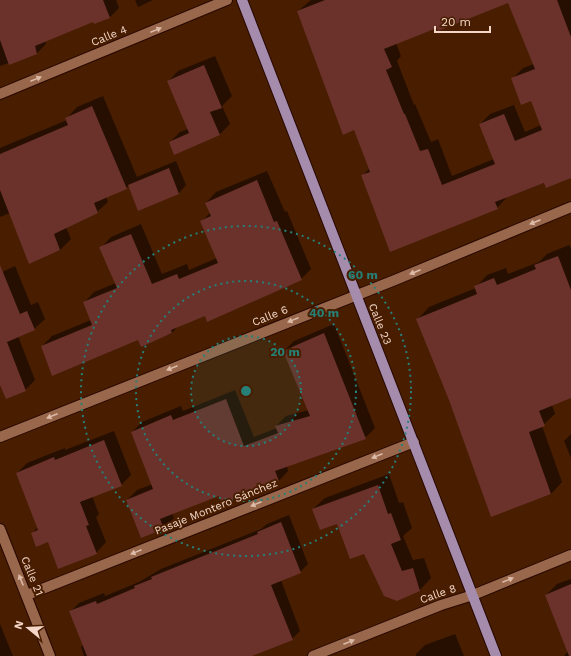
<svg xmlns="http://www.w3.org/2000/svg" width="571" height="656" font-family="'Work Sans',sans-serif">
<rect width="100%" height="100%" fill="#481d00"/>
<path fill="#0007" fill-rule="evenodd" d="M0,0H116L119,8L110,17L93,21L45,41L46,44L37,53L0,66Z
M135,0H153L138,7Z
M311,0H571V173L507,197L497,208L362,176L370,168L355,129L298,11ZM509,2L534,64L523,68L512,79L531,100L541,125L525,132L514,105L490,114L480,124L494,159L452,176L438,139L431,142L415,104L414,105L397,61L401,56L396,43Z
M215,56L232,96L222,106L230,124L219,135L170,142L180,132L188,129L168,82L178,71Z
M103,96L137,177L176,161L186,185L179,193L139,210L129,186L106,197L108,202L97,212L66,227L71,239L60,250L29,262L10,213L0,217V148L67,120V118L77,107Z
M267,171L285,212L287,211L311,269L301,279L178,326L172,333L142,345L139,339L42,346L52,336L91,320L84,303L94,292L116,283L101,248L111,237L141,224L162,274L187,264L189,270L217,258L202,221L210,213L206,203L216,192Z
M569,245L571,248V391L552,405L555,414L542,426L562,482L551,494L491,515L450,400L418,319L429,307L476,288V287L487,275L506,268L508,274L539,262L547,254Z
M15,266L31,305L38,302L45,319L34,329L18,336L35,380L25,390L0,382V273Z
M334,324L375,428L365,438L287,466L288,471L279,481L220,494L172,514L174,518L164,528L127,500L137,490L153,484L132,432L142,422L181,406L183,411L235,390L254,437L277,428L276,426L286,416L309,410L284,351L294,341Z
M114,431L131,475L121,485L92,496L99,514L96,517L106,542L96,553L48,541L32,534L38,527L17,473L27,463L65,448V450Z
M571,434V458L564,441Z
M389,474L399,503L403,502L412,528L403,536L413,560L424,558L431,578L420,590L397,600L364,553L338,522L313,509L325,498Z
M289,515L308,564L300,572L281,580L300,631L292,639L250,656H84L81,647L83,645L70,612L79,603L104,593L105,596L139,582L161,569L261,529L267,524Z
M571,579V656H564L568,651L546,595L557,584Z
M0,624L13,656H0Z
M455,634L464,656H416V654L425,645Z"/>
<path fill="#6a322b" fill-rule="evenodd" d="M0,0H103L110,18L94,24L93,22L35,46L37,54L9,65L0,40Z
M325,0H557L571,37V178L546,188L544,183L495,202L498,209L390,252L361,175L370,172L354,130L343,135L297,11ZM508,3L535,69L511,78L521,105L531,101L542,130L515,141L504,114L479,124L495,164L442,185L428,149L420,151L405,114H404L386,70L392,67L384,49L437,28L438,31Z
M204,65L222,108L210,112L220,135L174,155L169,142L189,133L167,81Z
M92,106L127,189L94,203L98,213L54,234L60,250L29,264L0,190V154L68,125L65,118Z
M169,168L179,194L138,211L128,185Z
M257,180L274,222L277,221L302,280L207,322L205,316L171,330L172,333L141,347L138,340L52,376L41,346L92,325L83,302L117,288L99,247L131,234L152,284L177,274L179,279L218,263L200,221L211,216L205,203Z
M558,256L571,290V398L539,411L545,426L529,432L551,494L491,517L449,400L416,319L477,294L474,286L494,278L497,285L536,269L534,265Z
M0,265L20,314L27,311L35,330L7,342L26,391L6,399L0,385Z
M324,333L366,439L275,471L279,481L222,503L219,496L160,519L164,529L141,538L126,500L153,489L131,432L171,415L173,420L226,399L244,446L278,433L275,426L310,416L283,351Z
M104,440L122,486L80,502L89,525L86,526L97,554L58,569L48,542L36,547L31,533L38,530L16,473L54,457L55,460Z
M378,485L388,514L391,513L401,540L391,544L402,571L413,568L420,591L397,601L384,596L364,554L350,559L337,524L320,530L312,509Z
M281,522L301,573L271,585L293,640L252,656H87L69,611L96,601L97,604L135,588L134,586L152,579L151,577L258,534L257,532Z
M571,584V656H569L545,595Z"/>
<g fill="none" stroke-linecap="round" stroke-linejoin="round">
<defs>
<path id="minor" d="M0,94L227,0
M0,437L395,280L571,207
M0,529L50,656
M27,595L414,442
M313,656L441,605L473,595L571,555"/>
<path id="primary" d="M242,0L496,656"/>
</defs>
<use href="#minor" stroke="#280800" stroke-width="12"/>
<use href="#primary" stroke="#280800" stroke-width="12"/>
<use href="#minor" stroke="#99674b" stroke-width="10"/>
<use href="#primary" stroke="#a58cad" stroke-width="10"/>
</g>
<defs><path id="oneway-solid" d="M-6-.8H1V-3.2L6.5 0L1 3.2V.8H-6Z"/></defs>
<g fill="#ddbba9">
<use href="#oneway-solid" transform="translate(156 30) rotate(-22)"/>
<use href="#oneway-solid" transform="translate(36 79) rotate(-22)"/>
<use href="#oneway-solid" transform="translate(535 222) rotate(157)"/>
<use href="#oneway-solid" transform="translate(415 272) rotate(157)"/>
<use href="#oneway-solid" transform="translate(293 320) rotate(158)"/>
<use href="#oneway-solid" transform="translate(172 368) rotate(158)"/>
<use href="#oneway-solid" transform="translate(52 416) rotate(158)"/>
<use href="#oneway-solid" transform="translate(377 456) rotate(158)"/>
<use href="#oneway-solid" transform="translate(256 504) rotate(158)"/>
<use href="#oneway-solid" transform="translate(136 552) rotate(158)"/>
<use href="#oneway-solid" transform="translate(21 580) rotate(-112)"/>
<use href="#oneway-solid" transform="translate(508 580) rotate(-22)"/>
<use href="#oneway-solid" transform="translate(349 642) rotate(-22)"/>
</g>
<circle cx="246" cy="391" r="55" fill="#268077" fill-opacity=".12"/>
<g fill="none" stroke="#268077" stroke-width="2" stroke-dasharray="2 4">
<circle cx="246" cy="391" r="55"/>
<circle cx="246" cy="391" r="110"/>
<circle cx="246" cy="391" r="165"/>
</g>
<g text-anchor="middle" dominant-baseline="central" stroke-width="4" stroke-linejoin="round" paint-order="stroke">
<g font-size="11" fill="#f4d7c8" stroke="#481d00">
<text transform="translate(109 36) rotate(-22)">Calle 4</text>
<text transform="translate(270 316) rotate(-22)">Calle 6</text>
<text transform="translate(380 324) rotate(68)">Calle 23</text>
<text transform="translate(216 507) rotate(-22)">Pasaje Montero Sánchez</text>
<text transform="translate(32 576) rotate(68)">Calle 21</text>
<text transform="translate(438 594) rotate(-19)">Calle 8</text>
</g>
</g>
<circle cx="246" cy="391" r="6" fill="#268077" stroke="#481d00" stroke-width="2"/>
<g font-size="12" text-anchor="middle" font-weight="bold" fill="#268077" stroke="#481d00" stroke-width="4" stroke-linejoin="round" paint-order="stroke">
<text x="363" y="279">60 m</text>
<text x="324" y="317">40 m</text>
<text x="285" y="356">20 m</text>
</g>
<g transform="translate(28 628) rotate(288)" stroke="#481d00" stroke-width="3" paint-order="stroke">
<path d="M0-3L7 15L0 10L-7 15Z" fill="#f4d7c8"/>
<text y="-6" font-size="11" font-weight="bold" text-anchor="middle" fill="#f4d7c8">N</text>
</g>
<path d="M435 26v6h55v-6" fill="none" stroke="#f4d7c8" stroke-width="2"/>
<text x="441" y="26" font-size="12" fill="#f4d7c8" stroke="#481d00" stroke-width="3" paint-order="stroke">20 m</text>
</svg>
